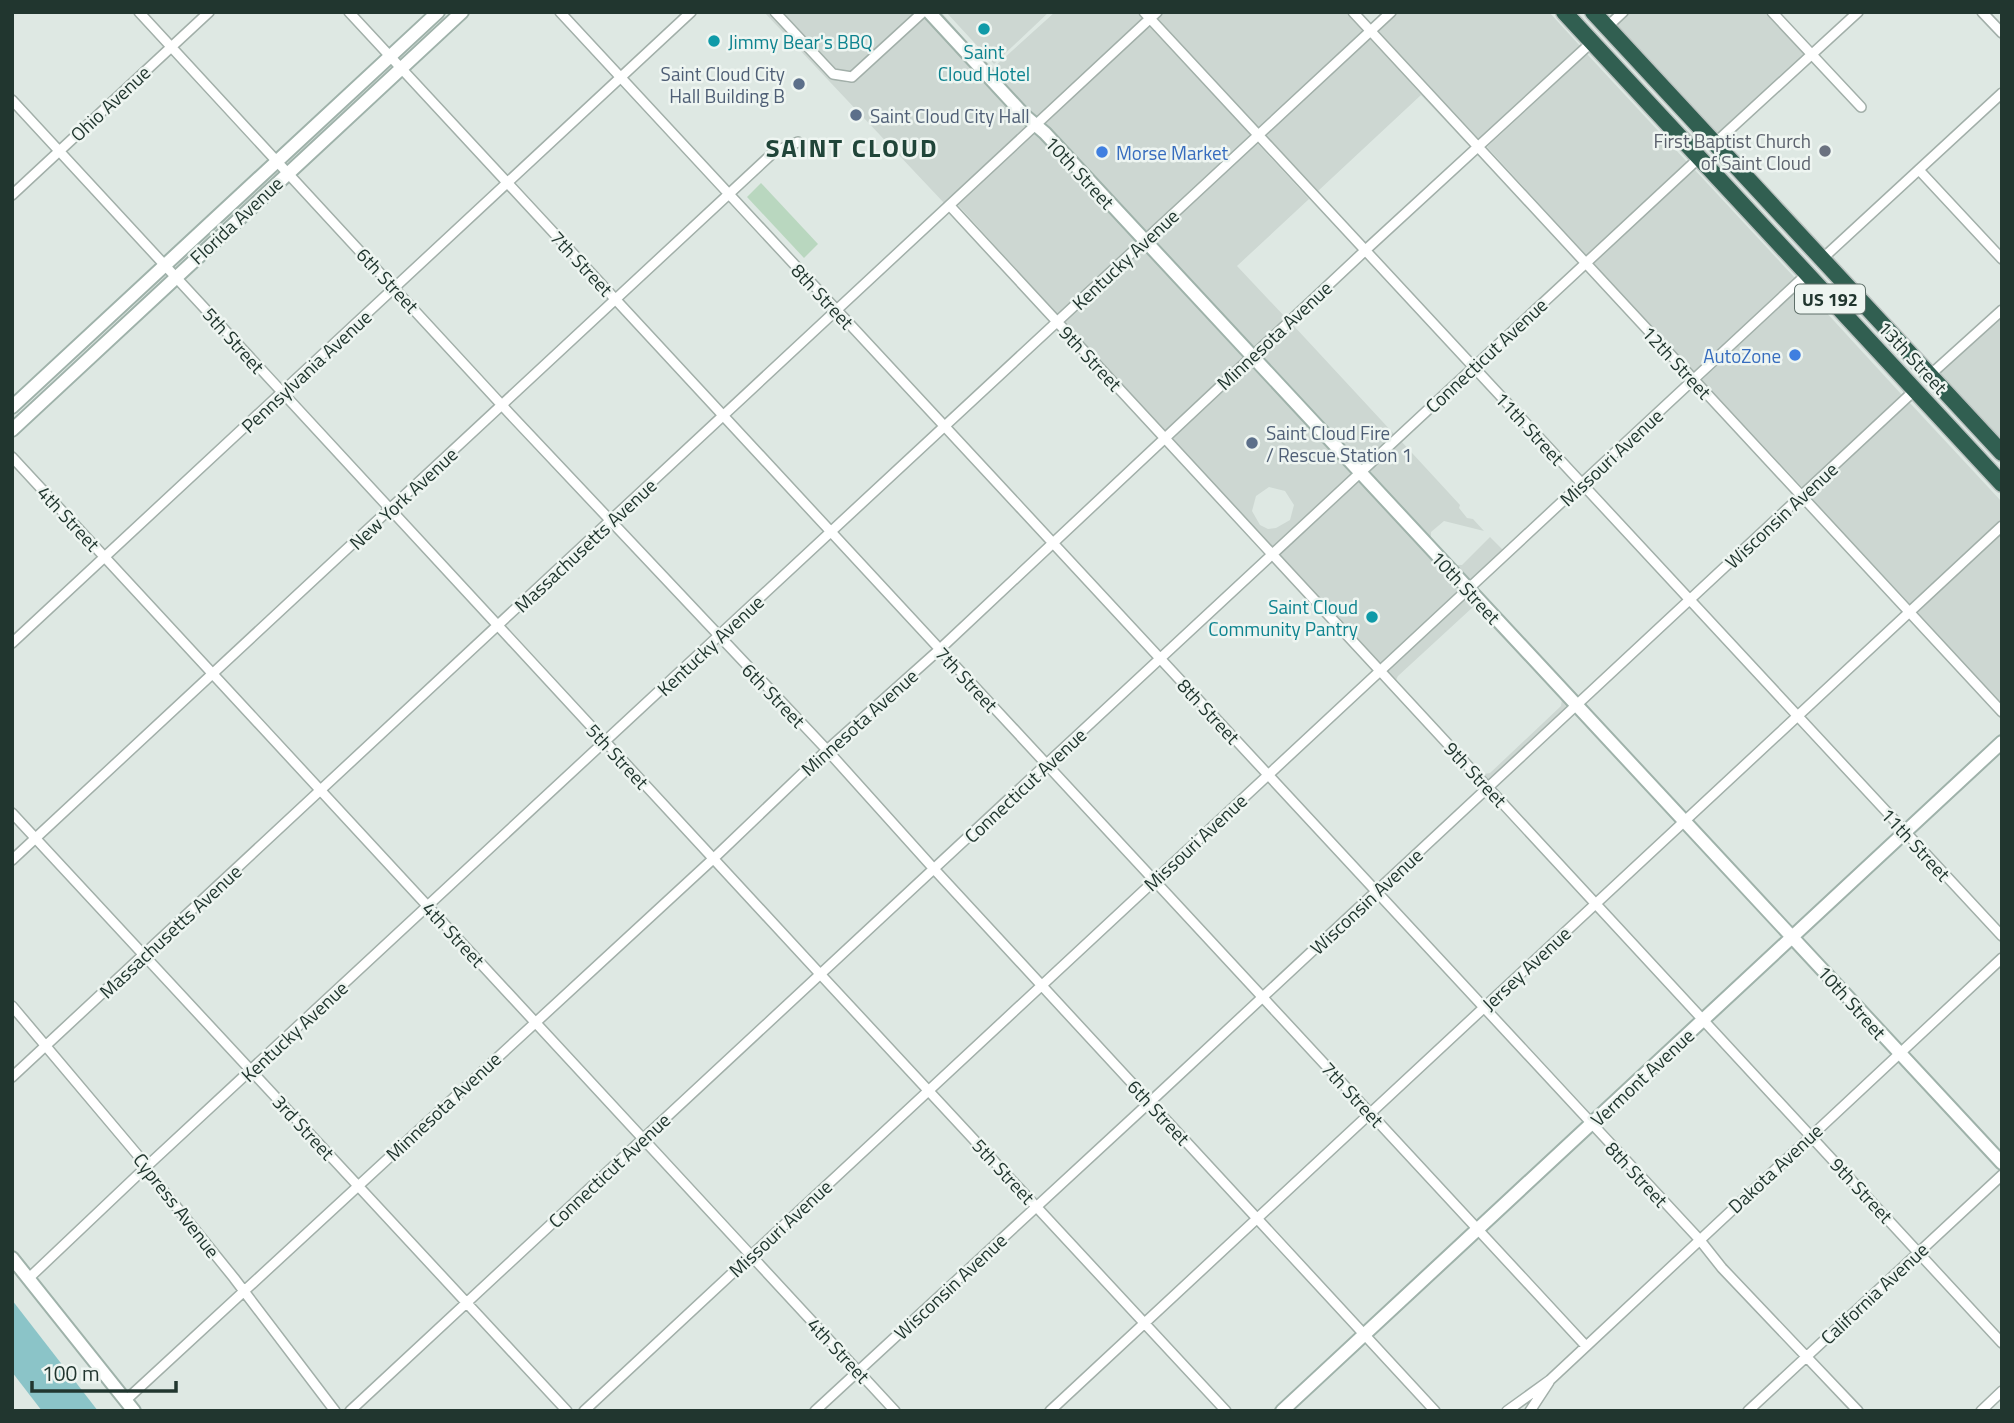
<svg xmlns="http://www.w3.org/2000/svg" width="2014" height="1423" font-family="'Titillium Web',sans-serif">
<rect width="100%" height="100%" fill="#dee8e3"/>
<path fill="#cdd7d2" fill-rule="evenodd" d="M764,12H767L828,77L848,83L855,81L926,17L1028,126L945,204Z
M783,12H916L850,72L836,69Z
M937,12H941L975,51L993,68L1055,12H1136L1143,19L1036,118Z
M946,12H1049L994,64Z
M1164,12H1345L1363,31L1259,128L1158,19Z
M1398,12H1549L1581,47L1480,140L1378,31Z
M1630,12H1764L1805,55L1717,135L1616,26Z
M1149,26L1251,135L1145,233L1043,125Z
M1370,39L1471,148L1421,95L1318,191L1266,135Z
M1587,54L1687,162L1587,256L1487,147Z
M1035,132L1137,241L1058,315L958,205Z
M1257,143L1309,199L1237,266L1286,318L1253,350L1152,240Z
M1694,169L1795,278L1695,373L1593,263Z
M1144,248L1244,357L1165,431L1065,322Z
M1802,286L1902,395L1803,488L1702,380Z
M2002,317V441L1940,374Z
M1293,325L1394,434L1361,466L1259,357Z
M1251,365L1353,473L1272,547L1172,438ZM1269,487L1285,491L1294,505L1290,520L1276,528L1268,529L1260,525L1252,511L1256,496Z
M1909,402L2002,502V519L1910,604L1809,496Z
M1401,441L1460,505L1459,508L1467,518L1473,519L1484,531L1444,521L1431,532V538L1456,565H1462L1490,537L1503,550L1469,582L1368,473Z
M1360,481L1461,590L1380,663L1279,555Z
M2002,533V704L1917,612Z
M1467,597L1569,705L1489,780L1474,763L1484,774L1490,773L1561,706L1562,699L1473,607L1398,676L1396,680L1387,670Z"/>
<path fill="#b9d7bf" d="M761,183L818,244L804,258L747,197Z"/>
<path fill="#8bc4c8" d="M12,1300L98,1411H42L12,1372Z"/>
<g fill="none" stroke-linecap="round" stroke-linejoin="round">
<defs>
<path id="street" d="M139,12L510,414L827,750L934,869L1435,1411
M349,12L1585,1345
M560,12L1699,1239L1722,1268L1858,1411
M775,12L833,74L852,77L923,12
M1144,12L2002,936
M1353,12L2002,712
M1772,12L1861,107
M1982,12L2002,33
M1607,27L1623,12
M12,100L821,975L1226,1411
M1715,143L1858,12
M1919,170L2002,259
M12,195L209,12
M950,206L2002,1343
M1822,259L2002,93
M1930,375L2002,310
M12,457L895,1411
M12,643L691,12
M12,813L567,1411
M12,860L774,152L798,142
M12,1006L141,1159L145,1168L234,1278L335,1411
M12,1077L1157,12
M29,1278L145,1168L1391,12
M126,1400L713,859L827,750L940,649L1371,245L1592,42
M350,1411L1699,158
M584,1411L1807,274
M815,1411L1150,1102L1915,390
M1050,1411L2002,526
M1507,1411L1550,1380L2002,958
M1530,1411L1549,1382
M1748,1411L2002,1175
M1981,1411L2002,1391"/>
<path id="secondary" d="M929,12L1024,115L1045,133L2002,1163
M12,407L438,12
M12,430L462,12
M12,1258L134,1411
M1282,1411L2002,742"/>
<path id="highway" d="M1564,12L2002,484
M1593,12L2002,453"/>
</defs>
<use href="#street" stroke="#a2afa9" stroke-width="12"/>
<use href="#secondary" stroke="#9fb2aa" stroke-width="16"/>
<use href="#highway" stroke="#bcc3c1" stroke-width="19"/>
<use href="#street" stroke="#fff" stroke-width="9"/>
<use href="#secondary" stroke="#fff" stroke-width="12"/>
<use href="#highway" stroke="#315f51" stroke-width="16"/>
</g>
<g fill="#0f9aa8" stroke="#eef5f1" stroke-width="2.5">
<circle cx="984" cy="29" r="7"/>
<circle cx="714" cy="41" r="7"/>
<circle cx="1372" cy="617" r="7"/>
</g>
<g fill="#5c6f8a" stroke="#eef5f1" stroke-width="2.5">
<circle cx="799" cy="84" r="7"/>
<circle cx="856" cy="115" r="7"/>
<circle cx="1252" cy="443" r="7"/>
</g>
<circle fill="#6b7280" stroke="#eef5f1" stroke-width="2.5" cx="1825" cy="151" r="7"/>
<g fill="#3f7fe0" stroke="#eef5f1" stroke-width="2.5">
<circle cx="1102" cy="152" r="7"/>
<circle cx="1795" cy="355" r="7"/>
</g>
<g text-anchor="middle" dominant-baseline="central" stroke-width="5" stroke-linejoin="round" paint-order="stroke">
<rect fill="#eef5f1" stroke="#5e6f69" stroke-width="2" x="1795" y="284.5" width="70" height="29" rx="5"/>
<g font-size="18" font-weight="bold" fill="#21362f">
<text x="1830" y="299">US 192</text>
</g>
<g font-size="19" fill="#0d838f" stroke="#eef5f1" text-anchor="start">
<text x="728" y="41">Jimmy Bear's BBQ</text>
<text x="984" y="51" text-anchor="middle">Saint<tspan x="984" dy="22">Cloud Hotel</tspan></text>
<text x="1358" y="606" text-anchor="end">Saint Cloud<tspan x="1358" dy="22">Community Pantry</tspan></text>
</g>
<g font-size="19" fill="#4e5e75" stroke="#eef5f1" text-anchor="start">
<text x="785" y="73" text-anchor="end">Saint Cloud City<tspan x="785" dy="22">Hall Building B</tspan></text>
<text x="870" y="115">Saint Cloud City Hall</text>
<text x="1266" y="432">Saint Cloud Fire<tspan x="1266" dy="22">/ Rescue Station 1</tspan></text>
</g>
<g font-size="19" fill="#21362f" stroke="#eef5f1">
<text transform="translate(110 103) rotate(-43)">Ohio Avenue</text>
<text transform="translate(1080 172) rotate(47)">10th Street</text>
<text transform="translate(236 220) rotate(-43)">Florida Avenue</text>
<text transform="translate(1125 259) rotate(-43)">Kentucky Avenue</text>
<text transform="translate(582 263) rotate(47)">7th Street</text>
<text transform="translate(388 280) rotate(47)">6th Street</text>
<text transform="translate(823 296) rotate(47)">8th Street</text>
<text transform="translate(1274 335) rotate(-43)">Minnesota Avenue</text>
<text transform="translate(234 340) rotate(48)">5th Street</text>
<text transform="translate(1486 355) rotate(-43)">Connecticut Avenue</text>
<text transform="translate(1913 357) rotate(47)">13th Street</text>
<text transform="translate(1091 358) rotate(47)">9th Street</text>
<text transform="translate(1677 362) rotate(47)">12th Street</text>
<text transform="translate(306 371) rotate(-43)">Pennsylvania Avenue</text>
<text transform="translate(1530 428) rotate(47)">11th Street</text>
<text transform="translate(1611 457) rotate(-43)">Missouri Avenue</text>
<text transform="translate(403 498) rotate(-43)">New York Avenue</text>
<text transform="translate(1781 515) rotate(-43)">Wisconsin Avenue</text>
<text transform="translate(69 518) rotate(47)">4th Street</text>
<text transform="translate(585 545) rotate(-43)">Massachusetts Avenue</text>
<text transform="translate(1466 587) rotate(47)">10th Street</text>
<text transform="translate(710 645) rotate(-43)">Kentucky Avenue</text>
<text transform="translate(967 679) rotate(47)">7th Street</text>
<text transform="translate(774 695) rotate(46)">6th Street</text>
<text transform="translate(1209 711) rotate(47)">8th Street</text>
<text transform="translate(859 722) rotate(-42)">Minnesota Avenue</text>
<text transform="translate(618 756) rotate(47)">5th Street</text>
<text transform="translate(1476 774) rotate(47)">9th Street</text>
<text transform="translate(1025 785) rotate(-43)">Connecticut Avenue</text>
<text transform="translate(1195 842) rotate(-43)">Missouri Avenue</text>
<text transform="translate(1916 844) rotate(47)">11th Street</text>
<text transform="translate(1366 901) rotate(-43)">Wisconsin Avenue</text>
<text transform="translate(170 931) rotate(-43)">Massachusetts Avenue</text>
<text transform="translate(454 934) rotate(47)">4th Street</text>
<text transform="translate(1526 968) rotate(-43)">Jersey Avenue</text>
<text transform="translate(1852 1002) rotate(48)">10th Street</text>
<text transform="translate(294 1031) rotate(-43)">Kentucky Avenue</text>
<text transform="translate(1642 1077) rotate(-43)">Vermont Avenue</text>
<text transform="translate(1353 1094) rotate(47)">7th Street</text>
<text transform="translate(443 1106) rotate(-43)">Minnesota Avenue</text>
<text transform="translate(1159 1112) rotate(47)">6th Street</text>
<text transform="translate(304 1127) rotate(47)">3rd Street</text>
<text transform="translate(1775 1168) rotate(-43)">Dakota Avenue</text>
<text transform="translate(609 1170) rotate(-43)">Connecticut Avenue</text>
<text transform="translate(1004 1171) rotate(47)">5th Street</text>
<text transform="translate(1637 1174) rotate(47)">8th Street</text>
<text transform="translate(1862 1190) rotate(47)">9th Street</text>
<text transform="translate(177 1205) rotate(52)">Cypress Avenue</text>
<text transform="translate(780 1228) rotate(-43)">Missouri Avenue</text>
<text transform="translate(950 1286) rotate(-43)">Wisconsin Avenue</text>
<text transform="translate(1874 1293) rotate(-43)">California Avenue</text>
<text transform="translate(839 1350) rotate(47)">4th Street</text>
</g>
<g font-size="19" fill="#5b616d" stroke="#eef5f1" text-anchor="end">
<text x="1811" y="140">First Baptist Church<tspan x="1811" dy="22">of Saint Cloud</tspan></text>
</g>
<g font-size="19" fill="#366cbe" stroke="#eef5f1" text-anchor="start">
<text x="1116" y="152">Morse Market</text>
<text x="1781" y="355" text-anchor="end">AutoZone</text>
</g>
<g font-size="26" font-weight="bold" letter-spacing="2" fill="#204539" stroke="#eef5f1">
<text x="852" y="147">SAINT CLOUD</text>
</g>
</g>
<rect width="2014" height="1423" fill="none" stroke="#21362f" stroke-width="28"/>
<path d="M32 1381v10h144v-10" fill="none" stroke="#21362f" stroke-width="3.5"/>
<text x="42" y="1381" font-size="21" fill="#21362f" stroke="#eef5f1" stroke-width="5" paint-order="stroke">100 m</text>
</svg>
